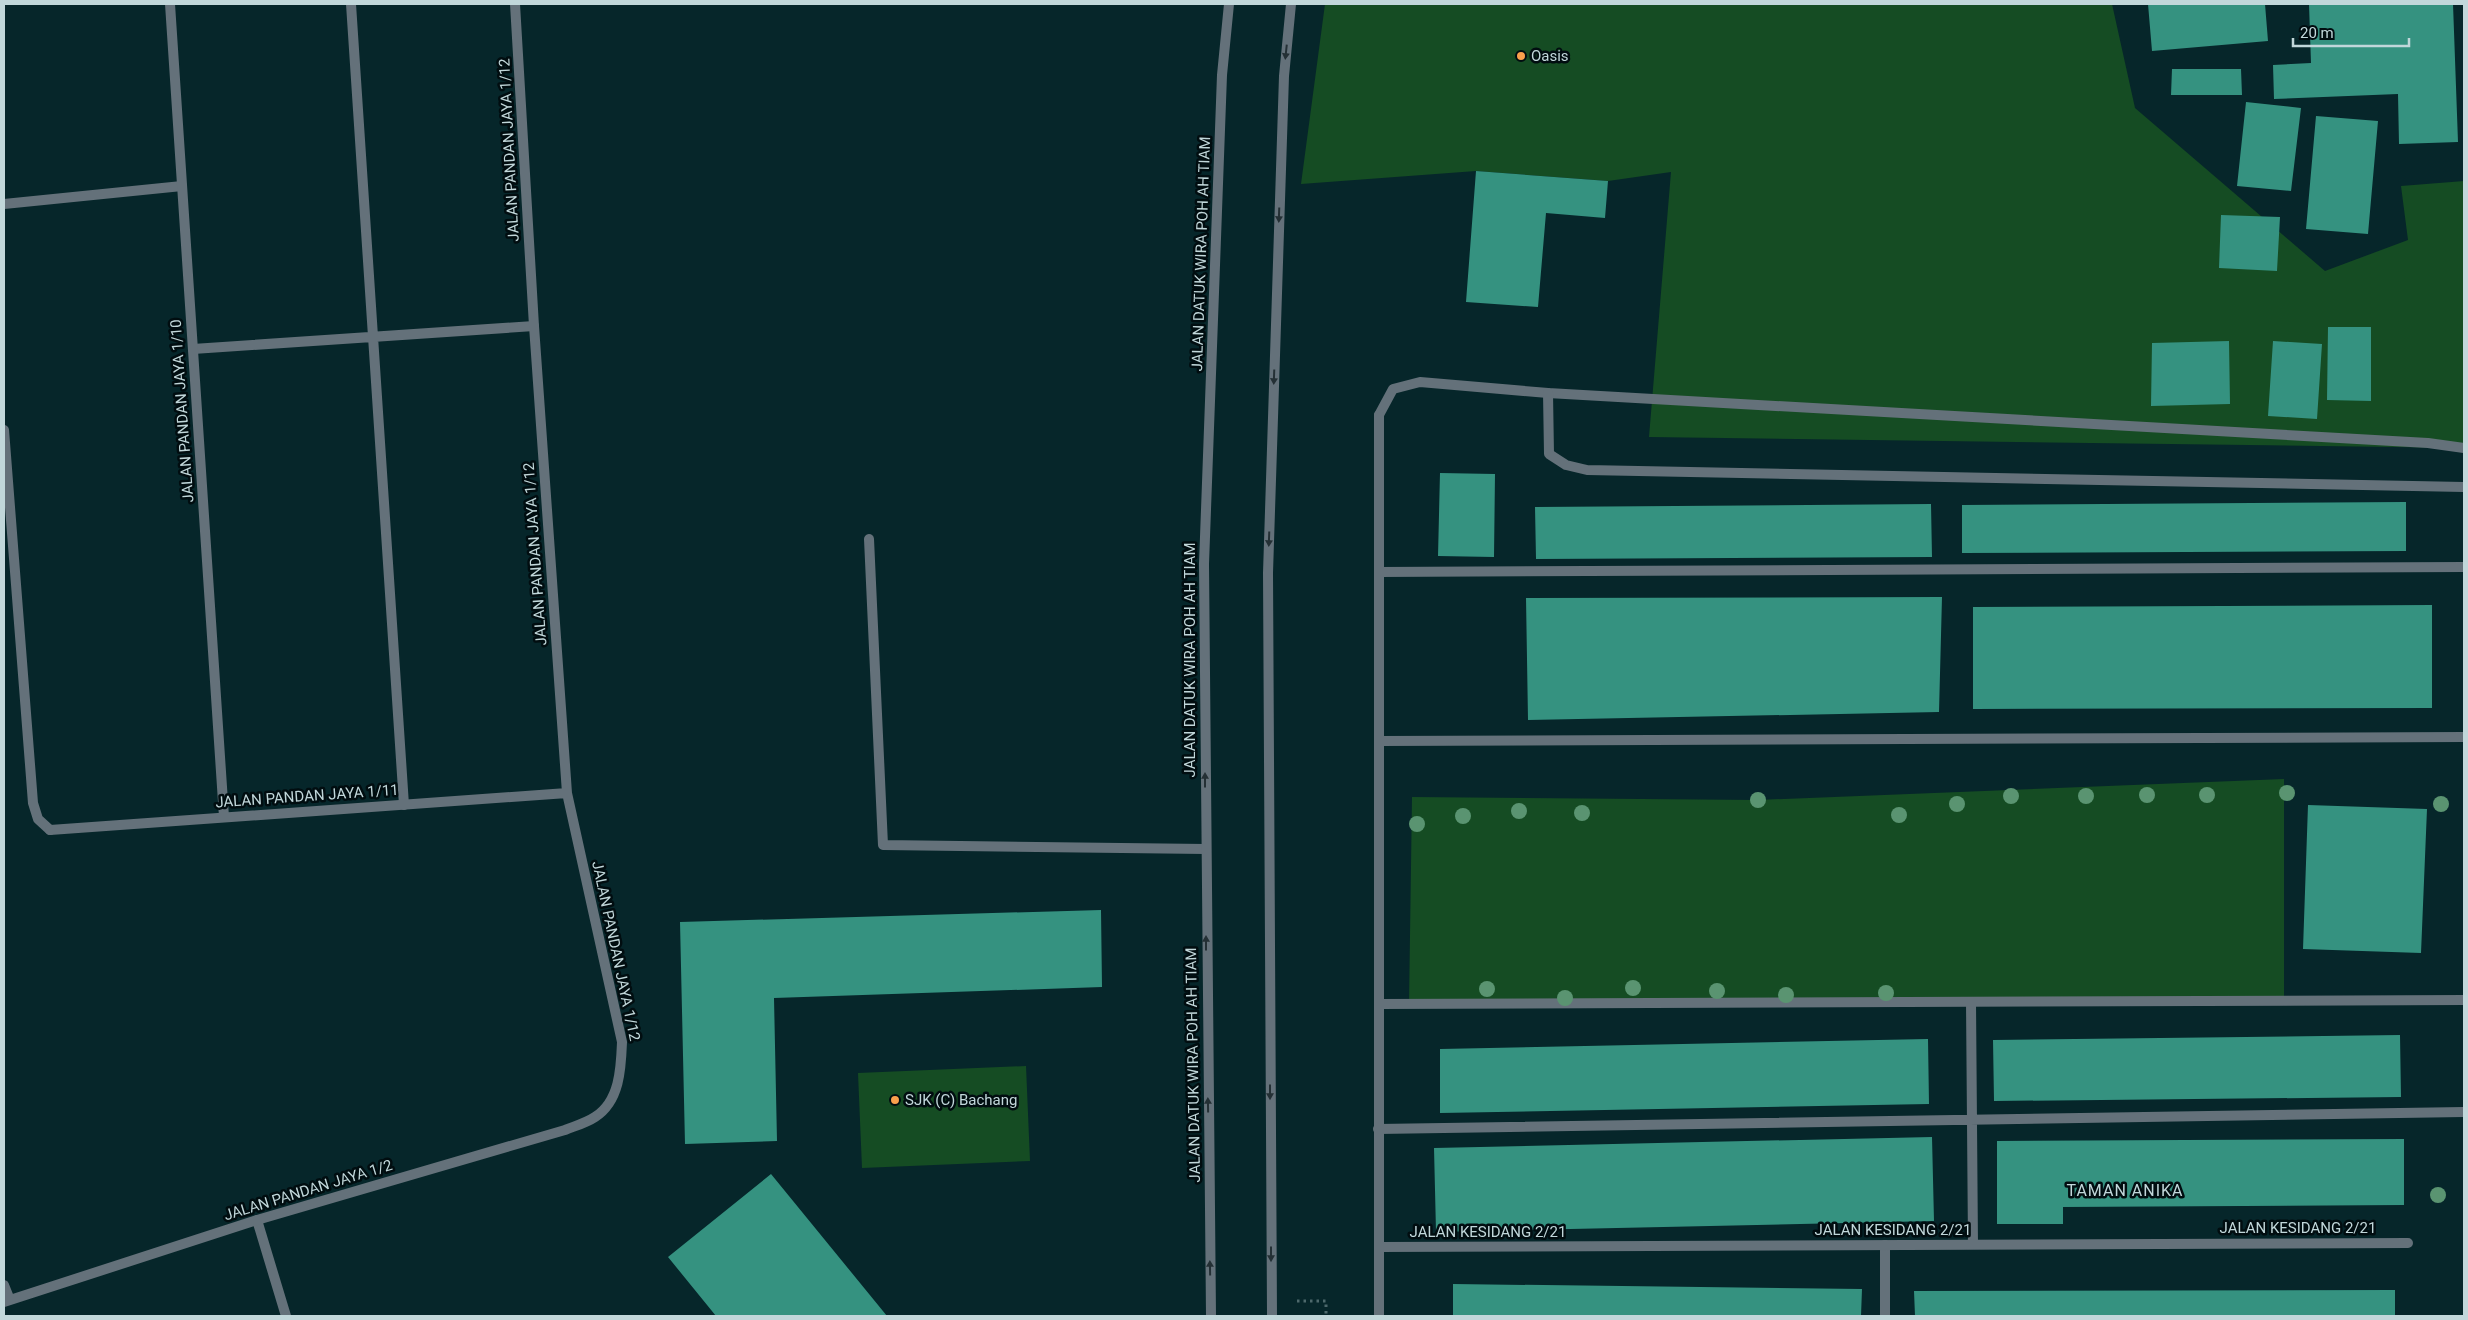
<svg xmlns="http://www.w3.org/2000/svg" width="2468" height="1320" font-family="Roboto,sans-serif">
<rect width="100%" height="100%" fill="#06262a"/>
<path fill="#154c23" d="M1325,4H2112L2135,108L2325,271L2408,240L2401,186L2464,181V448L1649,437L1671,172L1608,181L1476,171L1301,184Z
M2284,779V1001L1409,1004L1412,797L1758,800Z
M1026,1066L1030,1161L862,1168L858,1073Z"/>
<path fill="#359280" d="M2148,4H2265L2268,41L2152,51Z
M2309,4H2453L2458,142L2399,144L2398,94L2274,99L2273,65L2311,63Z
M2172,69H2241L2242,95H2171Z
M2246,102L2301,108L2291,191L2237,186Z
M2316,116L2378,121L2368,234L2306,229Z
M1476,171L1608,181L1605,218L1546,213L1538,307L1466,302Z
M2221,215L2280,217L2277,271L2219,268Z
M2328,327H2371V401L2327,400Z
M2229,341L2230,404L2151,406L2152,343Z
M2273,341L2322,344L2317,419L2268,416Z
M1440,473L1495,474L1494,557L1438,556Z
M2406,502V551L1962,553V505Z
M1931,504L1932,557L1536,559L1535,507Z
M1942,597L1939,712L1528,720L1526,598Z
M2432,605V708L1973,709V607Z
M2308,805L2427,809L2421,953L2303,949Z
M1101,910L1102,987L774,998L777,1141L685,1144L680,922Z
M2400,1035L2401,1097L1994,1101L1993,1040Z
M1928,1039L1929,1104L1440,1113V1049Z
M1932,1137L1934,1221L1436,1232L1434,1148Z
M2404,1139V1205L2063,1207V1224H1997V1141Z
M771,1174L887,1316H716L668,1257Z
M1453,1284L1862,1289L1861,1316H1453Z
M2395,1290V1316H1915L1914,1291Z"/>
<g fill="none" stroke-linecap="round" stroke-linejoin="round">
<path stroke="#4d696c" stroke-width="3" stroke-dasharray="2.5 4" stroke-linecap="butt" d="M1297,1301H1326V1316"/>
<path stroke="#64717a" stroke-width="10" d="M351,4L404,805
M4,204L182,186
M193,349L534,326
M1379,415L1393,389L1420,382L1548,393L2428,443L2464,448
M4,430L33,803L38,819L50,830
M1379,572L2464,567
M1971,1002L1973,1244
M1378,1129L2464,1112
M257,1220L286,1316
M1885,1316V1245"/>
<path stroke="#64717a" stroke-width="10" d="M170,4L224,817
M1548,393L1549,454L1566,465L1587,470L2464,487
M869,539L883,845L1206,849
M1379,741L2464,737
M50,830L567,793
M1379,1004L2464,1000
M1379,1247L2408,1243
M4,1285L10,1300
M4,1302L257,1220L565,1130C575,1126 586,1123 595,1117C620,1101 621,1068 622,1042L567,793L534,326L515,4
M1379,1316V415"/>
<path stroke="#64717a" stroke-width="10" d="M1211,1316L1204,564L1222,75L1229,4
M1272,1316L1268,573L1284,76L1291,4"/>
</g>
<g fill="#5a9471">
<circle cx="2287" cy="793" r="8"/>
<circle cx="2147" cy="795" r="8"/>
<circle cx="2207" cy="795" r="8"/>
<circle cx="2011" cy="796" r="8"/>
<circle cx="2086" cy="796" r="8"/>
<circle cx="1758" cy="800" r="8"/>
<circle cx="1957" cy="804" r="8"/>
<circle cx="2441" cy="804" r="8"/>
<circle cx="1519" cy="811" r="8"/>
<circle cx="1582" cy="813" r="8"/>
<circle cx="1899" cy="815" r="8"/>
<circle cx="1463" cy="816" r="8"/>
<circle cx="1417" cy="824" r="8"/>
<circle cx="1633" cy="988" r="8"/>
<circle cx="1487" cy="989" r="8"/>
<circle cx="1717" cy="991" r="8"/>
<circle cx="1886" cy="993" r="8"/>
<circle cx="1786" cy="995" r="8"/>
<circle cx="1565" cy="998" r="8"/>
<circle cx="2438" cy="1195" r="8"/>
</g>
<defs><path id="oneway-solid" d="M-6-.8H1V-3.2L6.5 0L1 3.2V.8H-6Z" transform="scale(1.25)"/></defs>
<g fill="#243035">
<use href="#oneway-solid" transform="translate(1286 52) rotate(96)"/>
<use href="#oneway-solid" transform="translate(1279 215) rotate(92)"/>
<use href="#oneway-solid" transform="translate(1274 377) rotate(92)"/>
<use href="#oneway-solid" transform="translate(1269 539) rotate(92)"/>
<use href="#oneway-solid" transform="translate(1205 780) rotate(-90)"/>
<use href="#oneway-solid" transform="translate(1206 943) rotate(-90)"/>
<use href="#oneway-solid" transform="translate(1270 1092) rotate(90)"/>
<use href="#oneway-solid" transform="translate(1208 1105) rotate(-91)"/>
<use href="#oneway-solid" transform="translate(1271 1254) rotate(90)"/>
<use href="#oneway-solid" transform="translate(1210 1268) rotate(-91)"/>
</g>
<g fill="#f9a04c" stroke="#010d10" stroke-width="2">
<circle cx="1521" cy="56" r="5"/>
<circle cx="895" cy="1100" r="5"/>
</g>
<g text-anchor="middle" dominant-baseline="central" stroke-width="5" stroke-linejoin="round" paint-order="stroke">
<g font-size="15" fill="#c1d7da" stroke="#010d10" text-anchor="start">
<text x="1531" y="56">Oasis</text>
<text x="905" y="1100">SJK (C) Bachang</text>
</g>
<g font-size="15" fill="#c1d7da" stroke="#010d10">
<text transform="translate(509 150) rotate(-93)">JALAN PANDAN JAYA 1/12</text>
<text transform="translate(1201 254) rotate(-88)">JALAN DATUK WIRA POH AH TIAM</text>
<text transform="translate(182 411) rotate(-94)">JALAN PANDAN JAYA 1/10</text>
<text transform="translate(535 554) rotate(-94)">JALAN PANDAN JAYA 1/12</text>
<text transform="translate(1190 660) rotate(-90)">JALAN DATUK WIRA POH AH TIAM</text>
<text transform="translate(307 796) rotate(-4)">JALAN PANDAN JAYA 1/11</text>
<text transform="translate(616 951) rotate(78)">JALAN PANDAN JAYA 1/12</text>
<text transform="translate(1193 1065) rotate(-91)">JALAN DATUK WIRA POH AH TIAM</text>
<text transform="translate(308 1190) rotate(-17)">JALAN PANDAN JAYA 1/2</text>
<text x="2298" y="1228">JALAN KESIDANG 2/21</text>
<text x="1893" y="1230">JALAN KESIDANG 2/21</text>
<text x="1488" y="1232">JALAN KESIDANG 2/21</text>
</g>
<g font-size="16" letter-spacing="1" fill="#c1d7da" stroke="#010d10">
<text x="2125" y="1190">TAMAN ANIKA</text>
</g>
</g>
<rect width="2468" height="1320" fill="none" stroke="#c1d7da" stroke-width="10"/>
<path d="M2293 38v8h116v-8" fill="none" stroke="#c1d7da" stroke-width="2.5"/>
<text x="2300" y="38" font-size="15" fill="#c1d7da" stroke="#010d10" stroke-width="4" paint-order="stroke">20 m</text>
</svg>
